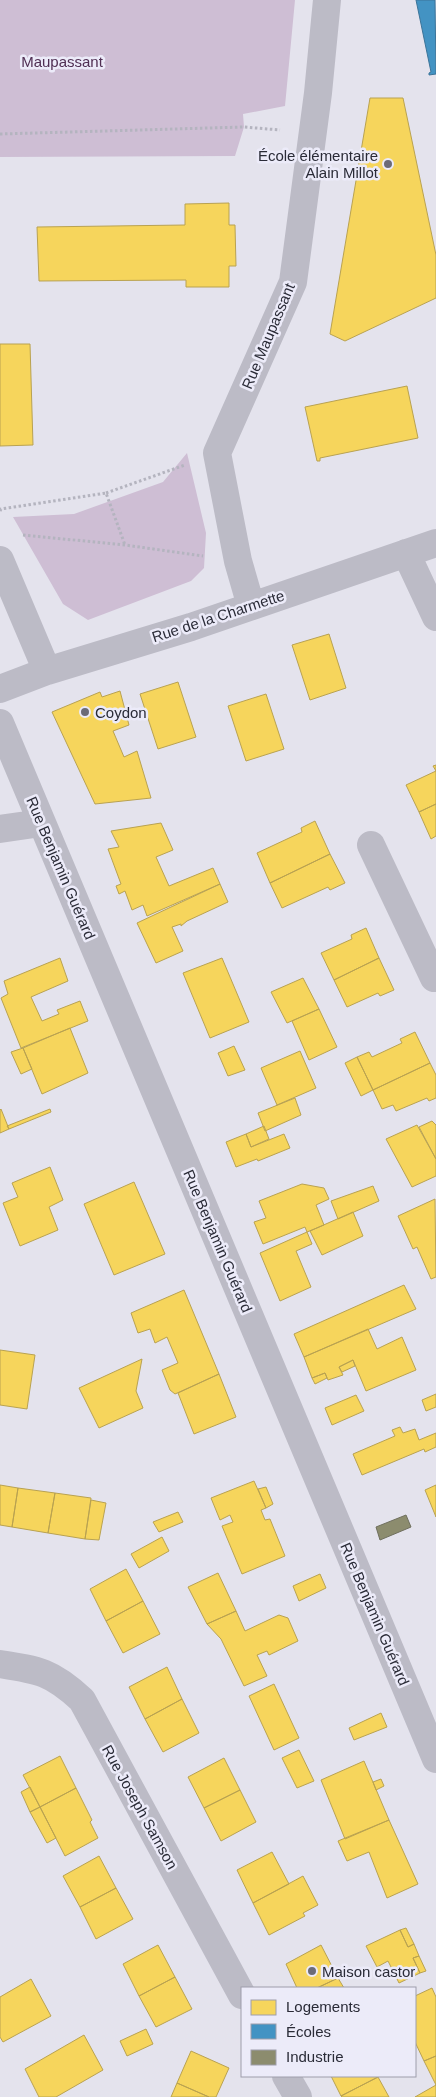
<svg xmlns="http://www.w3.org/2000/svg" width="436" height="2097" font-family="Helvetica,sans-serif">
<rect width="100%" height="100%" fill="#e4e3ed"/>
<path fill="#cebed4" d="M0,0H295L285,106L243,114L244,127L235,156L0,157Z
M187,453L206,533L204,568L191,581L88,620L63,604L13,517L74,514L163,482Z"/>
<path fill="#f6d55c" stroke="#b9a251" d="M370,98H403L436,255V298L345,341L330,334Z
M229,203V225H235L236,266H229V287H186V280L39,281L37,227L185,225V204Z
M0,344H30L33,445L0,446Z
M407,386L418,438L320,458V461H317L305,407Z
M329,634L346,688L310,700L292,645Z
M178,682L196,737L158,749L140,694Z
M120,691L129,725L113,731L124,757L137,751L151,798L95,804L52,712L100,692L102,697Z
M266,694L284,749L246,761L228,706Z
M436,765V804L419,812L406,785L436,771L433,766Z
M436,804V836L431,839L419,812Z
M315,821L330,854L270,883L257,853L302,832L301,828Z
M161,823L173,850L156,857L169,886L213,868L220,884L147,916L143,905L132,910L125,891L119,894L116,886L121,884L108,849L119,847L111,831Z
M330,854L345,883L330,890L328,887L282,908L270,883Z
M220,884L228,902L187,921L181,926V924L172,927L183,951L156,963L137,923Z
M366,928L379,958L334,980L321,953L352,939L351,935Z
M60,958L68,981L31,997L42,1021L59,1014L57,1010L80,1001L88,1021L21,1048L1,998L8,994L4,981Z
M222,958L249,1022L210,1038L183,973Z
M379,958L394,990L380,996L378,993L347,1007L334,980Z
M303,978L319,1009L287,1023L271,992Z
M319,1009L337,1047L309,1060L292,1021Z
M70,1028L88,1073L42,1094L23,1048Z
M415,1032L430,1063L373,1090L357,1057L369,1052L372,1057L402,1043L400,1039Z
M234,1046L245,1070L228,1076L218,1053Z
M23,1048L32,1069L21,1074L11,1052Z
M300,1051L316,1088L277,1105L261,1068Z
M357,1057L373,1090L361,1096L345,1063Z
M430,1063L436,1075V1098L429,1101L427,1098L396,1111L393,1105L382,1109L373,1090Z
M295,1098L301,1115L265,1131L258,1113Z
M1,1109L9,1129L0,1133V1110Z
M50,1109L51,1112L9,1129L7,1126Z
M432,1121L436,1125V1159L419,1127Z
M417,1125L436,1159V1176L412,1187L386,1139Z
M264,1126L269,1139L251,1147L246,1134Z
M246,1134L251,1147L284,1134L290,1148L258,1161L257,1159L236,1167L226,1142Z
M50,1167L63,1200L49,1207L58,1230L20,1246L3,1203L18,1197L12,1183Z
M134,1182L165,1254L114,1275L84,1204Z
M302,1184L324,1188L329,1199L316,1205L324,1225L307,1232L305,1227L263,1244L254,1222L266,1218L259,1201Z
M373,1186L379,1201L338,1219L331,1201Z
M435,1199L436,1277L431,1279L417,1247L413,1249L398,1216Z
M353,1212L363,1236L322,1255L310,1231Z
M307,1232L312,1244L296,1251L311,1287L280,1301L260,1253Z
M404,1285L416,1309L304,1357L294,1334Z
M184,1290L219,1374L175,1394L170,1390L162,1370L178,1363L167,1337L155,1343L150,1329L138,1333L131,1313Z
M368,1329L377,1349L402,1337L416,1370L366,1391L353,1360L339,1367L343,1375L328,1380L325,1373L312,1378L304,1357Z
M0,1350L35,1355L27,1409L0,1405Z
M142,1359L136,1391L143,1408L99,1428L79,1388Z
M353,1360L355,1366L342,1372L339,1367Z
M325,1373L327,1378L315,1384L312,1378Z
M219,1374L236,1417L194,1434L178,1393Z
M436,1394V1407L426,1411L422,1400Z
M356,1395L364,1411L332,1425L325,1408Z
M400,1427L403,1433L415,1429L419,1440L436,1433V1447L425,1452L424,1449L362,1475L353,1454L395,1436L392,1430Z
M254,1481L266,1508L261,1510L265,1520L270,1519L285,1556L242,1574L222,1526L233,1522L230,1515L220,1520L211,1498Z
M0,1485L18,1488L12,1527L0,1525Z
M436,1485V1517L425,1490Z
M266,1487L273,1504L266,1508L258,1489Z
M18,1488L55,1493L48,1533L12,1527Z
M55,1493L91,1498L85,1539L48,1533Z
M91,1500L106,1503L99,1540L85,1539Z
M178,1512L183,1522L159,1532L153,1522Z
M162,1537L169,1551L139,1568L131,1554Z
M126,1569L143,1601L106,1621L90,1589Z
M218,1573L236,1611L207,1624L188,1587Z
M320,1574L326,1588L299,1601L293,1586Z
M143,1601L160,1634L123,1653L106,1621Z
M236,1611L245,1631L279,1615L288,1618L298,1641L269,1655L267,1651L257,1655L267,1676L244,1686L221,1639L207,1624Z
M167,1667L182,1699L145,1719L129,1687Z
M274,1684L299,1738L274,1750L249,1696Z
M182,1699L199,1733L163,1752L145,1719Z
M381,1713L387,1727L354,1740L349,1728Z
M299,1750L314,1781L297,1788L282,1758Z
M60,1756L76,1788L40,1807L23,1775Z
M224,1758L240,1790L204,1808L188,1777Z
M364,1761L389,1820L345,1839L321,1780Z
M381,1779L384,1786L376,1790L373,1782Z
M30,1787L40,1807L30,1812L21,1792Z
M76,1788L92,1820L90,1822L98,1838L65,1856L40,1807Z
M240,1790L256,1822L221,1841L204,1808Z
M40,1807L56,1838L47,1843L30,1812Z
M389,1820L418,1884L387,1898L369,1852L347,1861L338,1841Z
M272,1852L289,1884L253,1903L237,1870Z
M99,1856L116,1888L80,1907L63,1876Z
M303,1876L318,1905L303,1913L305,1916L269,1935L253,1903Z
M116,1888L133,1919L96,1939L80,1907Z
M406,1928L414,1944L408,1947L400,1930Z
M400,1930L408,1947L414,1944L419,1956L413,1958L420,1973L399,1983L388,1961L377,1967L366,1946Z
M158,1945L175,1977L139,1996L123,1964Z
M321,1945L338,1978L317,1988H297L286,1964Z
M419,1956L426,1971L420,1973L413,1958Z
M175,1977L192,2009L156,2027L139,1996Z
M338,1978L344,1988H317Z
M31,1979L51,2016L3,2042L0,2037V1997Z
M432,1988L436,1997V2056L424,2061L415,2042V1996Z
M146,2029L153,2044L127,2056L120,2041Z
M84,2035L103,2070L56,2097H39L25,2069Z
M191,2051L229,2068L216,2097H209L177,2083Z
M436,2056V2085L424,2061Z
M331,2076H378V2077L341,2096Z
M378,2077L389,2097H342L341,2096Z
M177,2083L209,2097H171Z
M436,2085V2097H415Z"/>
<path fill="#4393c3" stroke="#3c7499" d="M416,0H435L436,74L429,75V73L431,72Z"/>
<path fill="#8c8c6e" stroke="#6f6f5e" d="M406,1515L411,1527L380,1540L376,1527Z"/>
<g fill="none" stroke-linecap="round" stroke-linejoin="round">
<path stroke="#b4b4bf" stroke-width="3" stroke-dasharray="2.5 2.5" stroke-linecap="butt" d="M0,134L244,127L280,130
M106,493L185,465
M0,511L1,509L106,493L125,545
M23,535L125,545L203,556"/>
<path stroke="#bcbbc6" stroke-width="28" d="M406,553L436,617
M0,560L47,671
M251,606L238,561L217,453L293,282L318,93L327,0
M0,689L47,671L191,627L436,543
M0,723L436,1759
M0,829L41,823
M371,845L434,978L436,977
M0,1664C39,1670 52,1672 82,1700L242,1995
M286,2076L298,2097"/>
</g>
<g fill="#6b6b77" stroke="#ecebf9" stroke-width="2">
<circle cx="388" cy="164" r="5"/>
<circle cx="85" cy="712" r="5"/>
<circle cx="312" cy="1971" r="5"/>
</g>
<g text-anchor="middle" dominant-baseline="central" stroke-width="5" stroke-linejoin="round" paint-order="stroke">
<g font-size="15" fill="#502f53" stroke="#ecebf9">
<text x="62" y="61">Maupassant</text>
</g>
<g font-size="15" fill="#2a2b37" stroke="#ecebf9" text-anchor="start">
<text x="378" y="155" text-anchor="end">École élémentaire<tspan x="378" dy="17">Alain Millot</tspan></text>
<text x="95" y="712">Coydon</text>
<text x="322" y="1971">Maison castor</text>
</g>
<g font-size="15" fill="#2a2b37" stroke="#ecebf9">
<text transform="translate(268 336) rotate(-67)">Rue Maupassant</text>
<text transform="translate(218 616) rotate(-18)">Rue de la Charmette</text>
<text transform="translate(61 868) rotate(67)">Rue Benjamin Guérard</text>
<text transform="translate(218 1241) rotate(67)">Rue Benjamin Guérard</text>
<text transform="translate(375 1614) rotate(67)">Rue Benjamin Guérard</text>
<text transform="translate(140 1807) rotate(61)">Rue Joseph Samson</text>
</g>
</g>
<rect x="241" y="1987" width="175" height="90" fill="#ecebf9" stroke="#9e9eab"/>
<rect x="251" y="2000" width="25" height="15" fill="#f6d55c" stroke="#9e9eab"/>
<text x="286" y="2012" font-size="15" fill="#2a2b37">Logements</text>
<rect x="251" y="2024" width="25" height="15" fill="#4393c3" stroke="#9e9eab"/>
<text x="286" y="2037" font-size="15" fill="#2a2b37">Écoles</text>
<rect x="251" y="2050" width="25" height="15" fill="#8c8c6e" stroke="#9e9eab"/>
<text x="286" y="2062" font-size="15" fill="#2a2b37">Industrie</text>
</svg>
